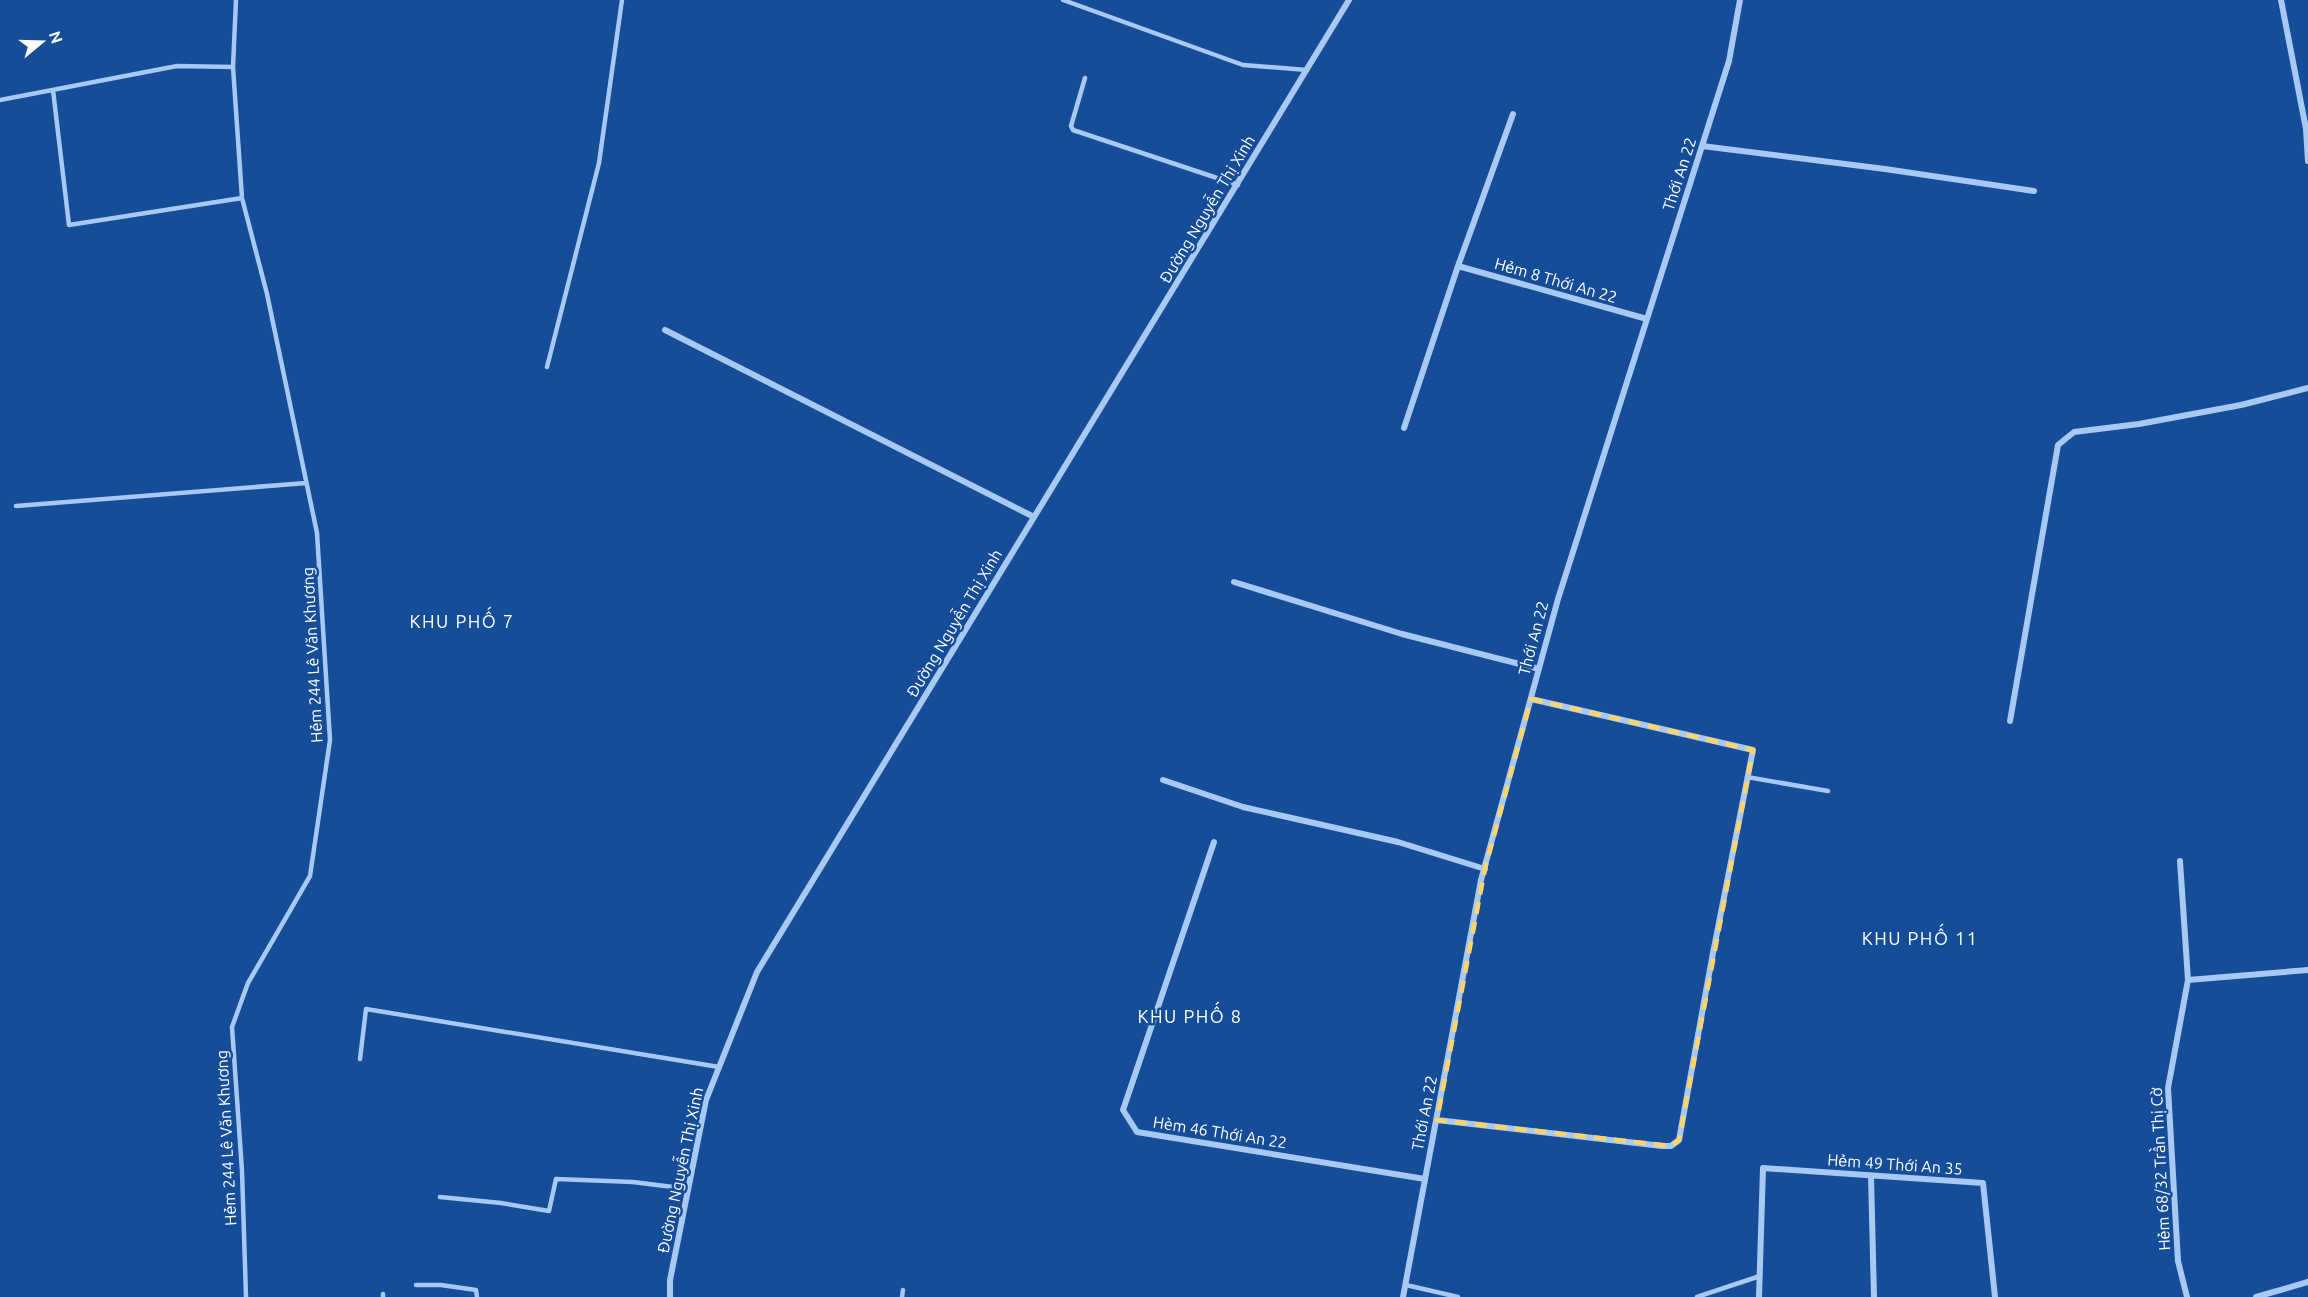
<svg xmlns="http://www.w3.org/2000/svg" width="2308" height="1297" font-family="Ubuntu,sans-serif">
<rect width="100%" height="100%" fill="#154d99"/>
<g fill="none" stroke-linecap="round" stroke-linejoin="round">
<path stroke="#a8c9f2" stroke-width="4.5" d="M236,0L233,67L242,198L267,294L317,533L330,740L310,876L248,983L232,1027L242,1171L246,1297
M1063,0L1243,65L1307,70
M1085,78L1071,126L1073,130L1238,185
M53,90L69,225L242,198
M0,100L177,66L233,67
M547,367L599,163L622,0
M16,506L306,483
M1747,777L1828,791
M360,1059L366,1009L719,1067
M440,1197L501,1203L549,1211L556,1179L633,1182L689,1189
M416,1285H441L476,1290L477,1297
M1406,1285L1458,1297
M383,1297V1294
M902,1297L903,1290
M1697,1297L1760,1276"/>
<path stroke="#a8c9f2" stroke-width="6" d="M2281,0L2306,129L2308,161
M1702,146L1885,169L2034,191
M1458,266L1647,319
M665,330L1034,517
M1404,428L1458,266L1513,114
M1234,582L1402,634L1539,669
M2010,721L2058,445L2074,432L2139,424L2241,405L2308,388
M1163,780L1243,807L1398,842L1485,869
M1214,842L1123,1110L1137,1132L1425,1179
M2180,861L2188,980
M1437,1120L1662,1146H1671L1679,1140L1712,958L1753,750L1531,699
M1871,1176L1874,1297
M670,1297V1280L706,1100L757,972L1349,0
M1403,1297L1481,880L1558,599L1729,61L1740,0
M1759,1297L1763,1168L1983,1183L1995,1297
M2187,1297L2178,1261L2168,1088L2188,980L2308,970
M2256,1297L2308,1282"/>
</g>
<path fill="none" stroke="#ffd56a" stroke-width="4.5" stroke-dasharray="12 8" stroke-linejoin="round" d="M1531,699L1753,750L1679,1140L1671,1146L1437,1120L1485,869Z"/>
<g text-anchor="middle" dominant-baseline="central" stroke-width="5" stroke-linejoin="round" paint-order="stroke">
<g font-size="16" fill="#fff" stroke="#154d99">
<text transform="translate(1679 174) rotate(-72)">Thới An 22</text>
<text transform="translate(1207 209) rotate(-59)">Đường Nguyễn Thị Xinh</text>
<text transform="translate(1556 280) rotate(16)">Hẻm 8 Thới An 22</text>
<text transform="translate(954 623) rotate(-59)">Đường Nguyễn Thị Xinh</text>
<text transform="translate(1533 638) rotate(-75)">Thới An 22</text>
<text transform="translate(312 655) rotate(-93)">Hẻm 244 Lê Văn Khương</text>
<text transform="translate(1424 1113) rotate(-79)">Thới An 22</text>
<text transform="translate(1220 1132) rotate(9)">Hèm 46 Thới An 22</text>
<text transform="translate(226 1138) rotate(-93)">Hẻm 244 Lê Văn Khương</text>
<text transform="translate(1895 1164) rotate(4)">Hẻm 49 Thới An 35</text>
<text transform="translate(2160 1169) rotate(-93)">Hẻm 68/32 Trần Thị Cờ</text>
<text transform="translate(680 1170) rotate(-78)">Đường Nguyễn Thị Xinh</text>
</g>
<g font-size="18" letter-spacing="1.5" fill="#fff" stroke="#154d99">
<text x="462" y="621">KHU PHỐ 7</text>
<text x="1920" y="938">KHU PHỐ 11</text>
<text x="1190" y="1016">KHU PHỐ 8</text>
</g>
</g>
<g transform="translate(42 42) rotate(71)" stroke="#154d99" stroke-width="4.5" paint-order="stroke">
<path d="M0-4.5L10 22L0 15L-10 22Z" fill="#ffffff"/>
<text y="-9" font-size="16" font-weight="bold" text-anchor="middle" fill="#ffffff">N</text>
</g>
</svg>
